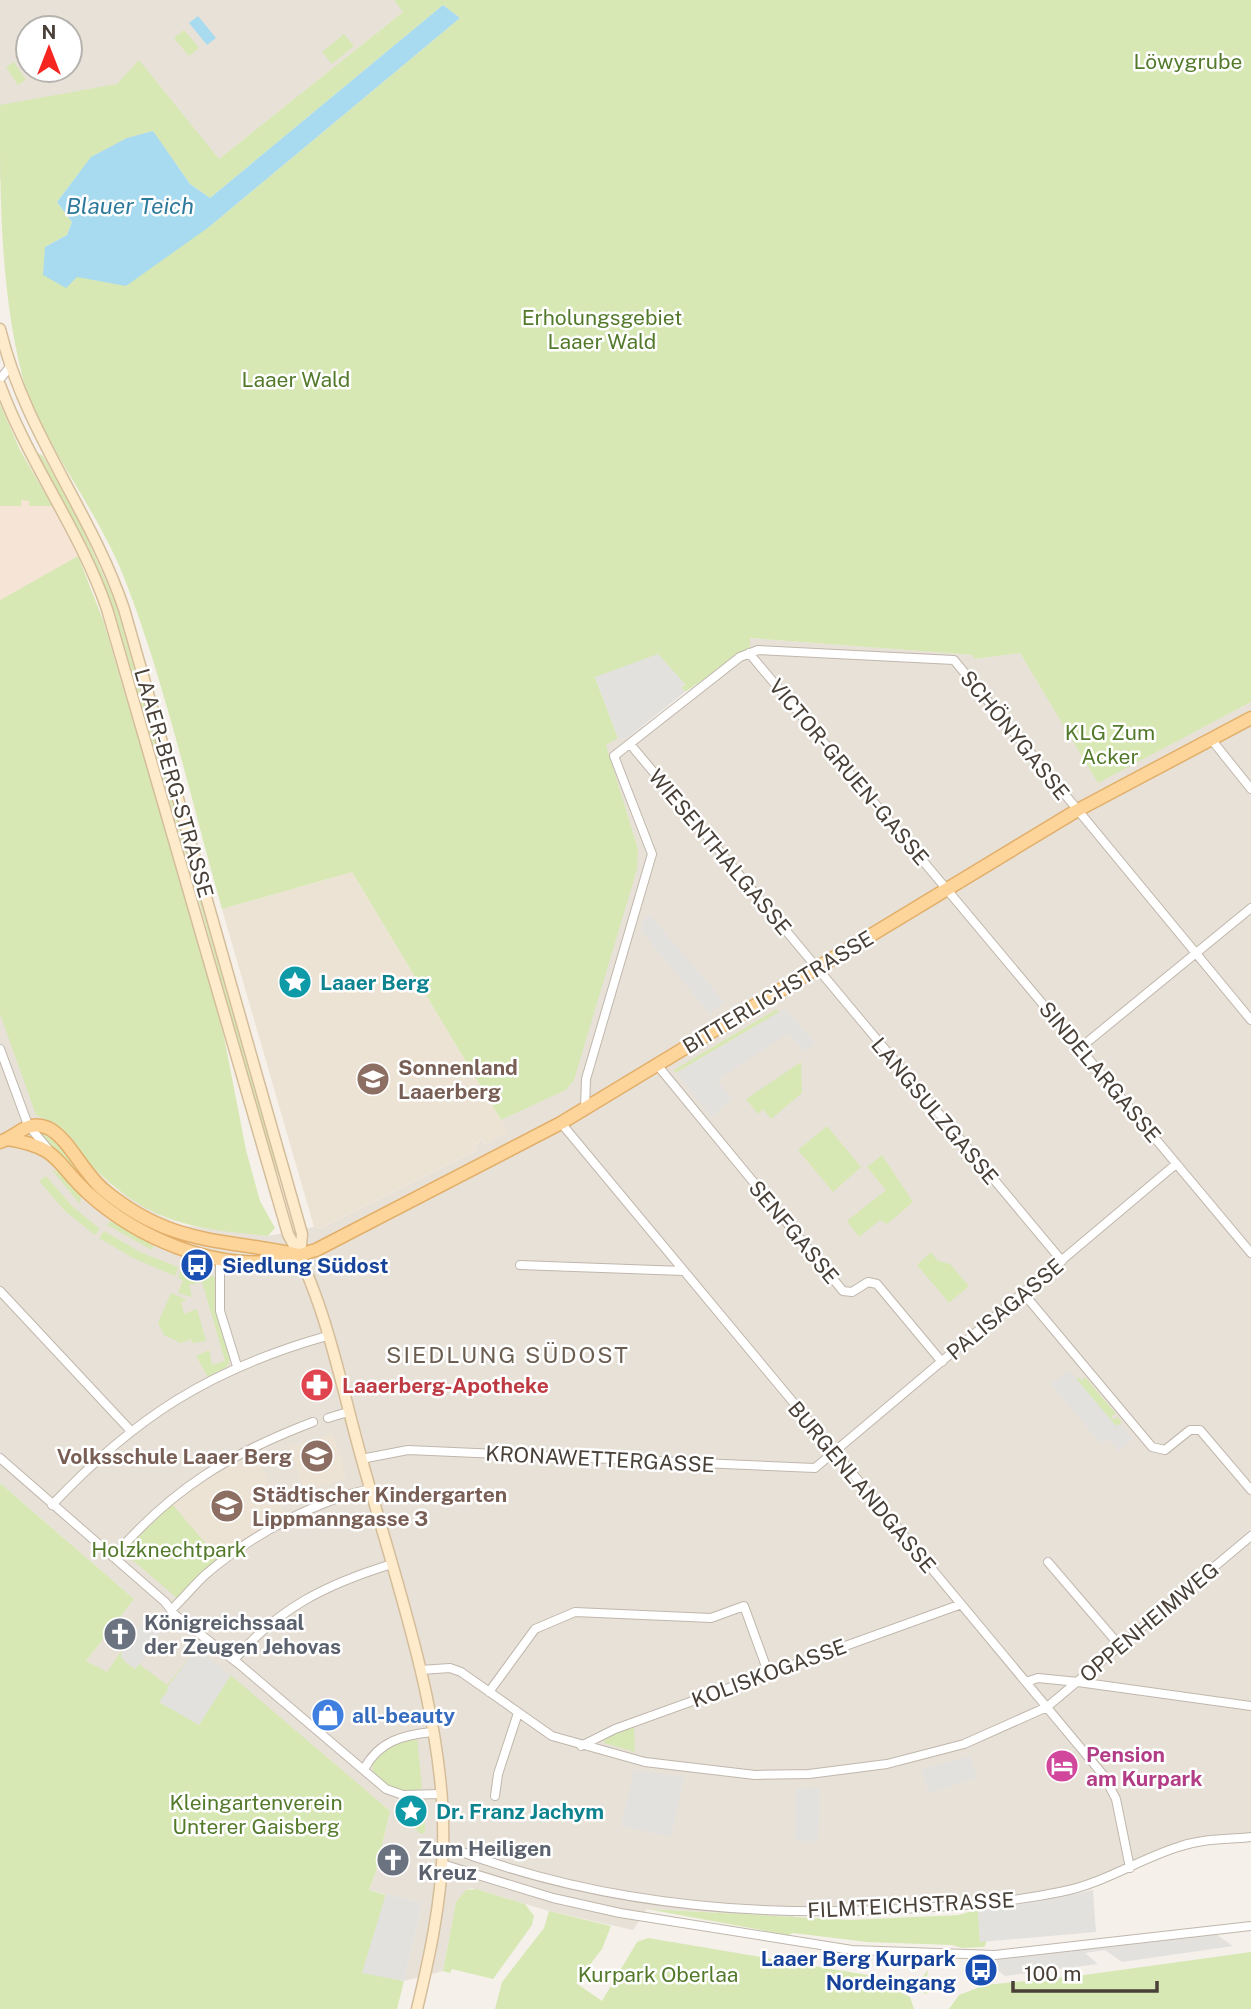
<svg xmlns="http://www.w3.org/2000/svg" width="1251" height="2009" font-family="'Public Sans',sans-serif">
<rect width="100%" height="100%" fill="#f5f0ea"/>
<path fill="#e8e1d8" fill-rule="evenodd" d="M0,0H394L404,11L218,160L0,180ZM28,28H70V70H28Z
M749,638L974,655L975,659L1020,653L1098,782L1251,702V1840L1194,1843L1100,1882L1010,1901L795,1912L794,1917L647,1909L633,1930L549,1911L472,1888L466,1890L456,1902L443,1971L404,1981L422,1903L369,1890L376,1871L390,1811L196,1649L168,1686L159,1702L86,1661L134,1599L0,1483V988L48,1120L65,1131L98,1173L117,1190L161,1216L182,1225L268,1236L314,1227L321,1228L477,1150L475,1145L483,1140L485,1145L507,1132L501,1120L565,1090L638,849L605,744L618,738L626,739L750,648Z"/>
<path fill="#f6e4d6" d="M21,500H29L30,506H52L78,556L0,600V506H20Z"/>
<path fill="#ede3d4" d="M352,872L508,1132L486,1145L483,1140L475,1144L477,1150L321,1228L314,1227L222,909Z
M333,1434L344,1464L342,1465L346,1478L304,1491L289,1447Z
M254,1451L284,1514L218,1558L172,1504L204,1480Z"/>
<path fill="#d7e8b4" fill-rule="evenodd" d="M394,0H1251V702L1098,783L1020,653L974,659L973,655L750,638V648L685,692L681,687L685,685L595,677L618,738L606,745L638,849L637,869L574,1080L566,1090L501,1120L352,872L222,909C192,804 166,687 127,585C102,517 54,460 27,393C0,301 0,201 0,105L117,84L139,60L219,159L403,12ZM443,5L460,18L209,227L76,277L45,247L67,235L72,222L57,202L91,157L127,138L153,131L190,184L210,198Z
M184,30L199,48L189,56L174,38Z
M344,34L354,46L332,64L322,52Z
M14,62L26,80L18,85L6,67Z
M0,404L20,450L52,506H29V501L21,500V506H0Z
M35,451L43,456L77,516L115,601L282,1186L260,1122L197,894L112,604L88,547Z
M78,556L103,620L201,950L224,1037L246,1150L260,1201L275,1228L268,1236C198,1229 155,1225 101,1175C84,1160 75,1136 56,1124C49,1120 42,1119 36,1115L0,1014V600Z
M777,1009L779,1012L675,1073L674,1070Z
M801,1062L802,1093L771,1119L763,1109L758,1114L746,1099Z
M827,1126L861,1167L833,1192L798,1150Z
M38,1131L58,1143L77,1170L74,1171Z
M882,1155L913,1202L887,1224L880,1220L859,1237L847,1221L886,1190L867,1167Z
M52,1170L58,1172L81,1197L80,1204Z
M46,1176L72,1206L100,1229L95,1235L65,1211L39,1181Z
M110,1221L154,1246L152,1250L107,1225Z
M104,1231L140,1252L178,1267L175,1276L133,1258L99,1238Z
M931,1252L938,1261L950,1264L969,1286L949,1303L917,1265Z
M181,1267L215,1277L216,1308L230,1359L228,1366L208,1377L196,1356L209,1350L212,1365L225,1361L202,1282L189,1285L192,1297L178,1293L183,1280L178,1278Z
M171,1293L187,1300L181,1302L184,1314L197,1309L206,1341L192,1343L191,1339L181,1343L164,1335L158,1323Z
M1078,1377L1082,1381L1085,1377L1116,1414L1111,1416L1114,1420L1117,1417L1122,1422L1116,1427L1076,1379Z
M0,1483L134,1599L86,1661L107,1672L122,1650L124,1661L135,1669L139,1664L167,1685L196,1649L233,1677L390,1811L376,1871L369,1890L386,1895L363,1972L404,1981L397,2009H0Z
M172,1504L218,1558L177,1598L123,1552Z
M634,1727L635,1752L604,1743L605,1738Z
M417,1737L422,1788C404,1800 386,1784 373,1772L372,1763L394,1743Z
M424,1805L425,1832L421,1834L397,1812L399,1806Z
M476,1889L525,1904L534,1916L532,1925L493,1979L452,1969L450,1973L443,1971L456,1902L466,1890Z
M647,1909L849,1920L959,1915L978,1909L980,1942L986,1941V1944L984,1947L962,1948L952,1945L867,1942L793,1933L788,1935Z
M549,1911L611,1926L602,1949L576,1983L602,2001L637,1942L648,1938L867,1975L910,1997L914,2009H495L502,1982L544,1928Z
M1251,1952V2009H949L959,1995L985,1985L1077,1976Z
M928,1970L926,1983L930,1991L926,1994L919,1991L916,1985Z"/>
<path fill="#e3e1de" d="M658,654L685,684L681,687L685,692L626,739L618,738L595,677Z
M650,915L725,1003L709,1013L641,931L643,920Z
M785,1009L815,1043L805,1052L788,1033L717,1080L732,1099L711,1117L677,1073Z
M1069,1370L1116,1426L1120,1424L1133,1439L1118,1451L1110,1441L1106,1440L1101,1444L1051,1384Z
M147,1618L152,1622L156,1618L167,1626L157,1638L161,1642L153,1653L149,1651L135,1669L121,1657L122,1650Z
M196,1649L231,1675L199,1725L159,1702L167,1692L168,1686Z
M970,1756L977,1777L929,1793L921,1769Z
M634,1770L684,1777L671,1837L621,1826Z
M820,1788L818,1841H795L796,1789Z
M1093,1890L1096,1932L980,1942L978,1909L1036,1902Z
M386,1894L422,1903L404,1981L362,1973Z
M1213,1932L1233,1946L1122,1962L1105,1950L1085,1953L1098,1964L1005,1976L985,1961Z"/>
<path fill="#a8dbf0" d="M443,5L460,18L209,227L126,286L77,277L66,288L43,275L45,247L67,235L72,222L57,202L91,157L127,138L153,131L190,184L210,198Z
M198,16L216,38L207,45L189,23Z"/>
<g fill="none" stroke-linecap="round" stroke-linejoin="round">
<defs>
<path id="minor" d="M0,379L9,368
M749,653L1251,1253
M1211,739L1251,789
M630,744L1062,1261
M1080,1048L1251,908
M0,1049L28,1125L48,1149
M658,1066L843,1291L852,1292L868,1282L877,1284L942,1362
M585,1108L586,1079L652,854L614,756L740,657L758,650L954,660L1251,1020
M561,1123L1104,1776L1116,1799L1130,1868
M220,1259V1311L237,1366
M520,1265L683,1271
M0,1291L130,1430
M1024,1294L1152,1447L1165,1450L1190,1430H1200L1251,1490
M328,1418L348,1412
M0,1458L165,1602L175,1615L239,1664L386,1789L403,1795L440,1794
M361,1459L408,1450L815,1468L1176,1164
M350,1494L370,1489
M52,1505C135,1417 210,1369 327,1336
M113,1557C173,1488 229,1454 313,1422
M1048,1562L1120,1646
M171,1610C183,1599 193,1586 205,1575C244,1541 287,1517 335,1499
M234,1660C278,1608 327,1584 392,1564
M420,1670L450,1668L461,1672L552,1736L645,1762L755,1775L809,1774L887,1764L964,1744L1047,1707L1251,1536
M1026,1682L1038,1678L1078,1682L1251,1706
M489,1692L535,1629L575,1612L711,1618L744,1606L768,1672
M581,1746L615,1729L959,1605
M364,1769C379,1741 403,1735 432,1732
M495,1796L498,1774L518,1713
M443,1845C590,1903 745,1918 902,1909C955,1906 1007,1903 1060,1892C1103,1884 1137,1860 1178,1847C1203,1838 1226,1840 1251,1837
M442,1864L553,1898L620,1913L852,1950L995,1955L1251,1926"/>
<path id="secondary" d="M0,329C25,433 90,509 124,609L302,1234L300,1255
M0,385C29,464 80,530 107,609L288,1234C326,1302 341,1386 362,1460C395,1579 447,1724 443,1847C441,1903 430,1955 417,2009"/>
<path id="primary" d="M8,1139C61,1148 54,1162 89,1194C138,1238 213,1270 280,1261C292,1259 304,1253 316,1250L561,1123L1076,811L1251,718
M0,1142C18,1136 27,1119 48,1128C69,1138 84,1175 105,1191C172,1246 221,1238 299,1255"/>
</defs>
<use href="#minor" stroke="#c0b7ac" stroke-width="10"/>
<use href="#secondary" stroke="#d4bd9a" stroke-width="13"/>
<use href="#primary" stroke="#e2af6a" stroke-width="15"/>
<use href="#minor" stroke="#fff" stroke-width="8"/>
<use href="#secondary" stroke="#feebcb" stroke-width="10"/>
<use href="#primary" stroke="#fdd59b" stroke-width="12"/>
</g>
<defs>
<symbol id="sight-disc" viewBox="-11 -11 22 22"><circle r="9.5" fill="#0f9aa8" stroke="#fff"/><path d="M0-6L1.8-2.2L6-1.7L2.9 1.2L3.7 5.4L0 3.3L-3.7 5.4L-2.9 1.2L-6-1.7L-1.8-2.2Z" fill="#fff"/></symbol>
<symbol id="school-disc" viewBox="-11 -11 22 22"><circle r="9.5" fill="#8d6e63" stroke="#fff"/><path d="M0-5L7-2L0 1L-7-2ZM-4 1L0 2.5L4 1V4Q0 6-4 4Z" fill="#fff"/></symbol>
<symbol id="bus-disc" viewBox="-11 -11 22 22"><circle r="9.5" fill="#1a4fb4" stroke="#fff"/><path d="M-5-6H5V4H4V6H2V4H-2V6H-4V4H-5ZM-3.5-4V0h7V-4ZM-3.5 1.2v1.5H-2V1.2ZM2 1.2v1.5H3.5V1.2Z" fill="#fff"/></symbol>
<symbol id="pharmacy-disc" viewBox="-11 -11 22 22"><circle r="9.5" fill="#e0444e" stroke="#fff"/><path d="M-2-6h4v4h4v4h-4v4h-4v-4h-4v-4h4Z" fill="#fff"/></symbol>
<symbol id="church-disc" viewBox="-11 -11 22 22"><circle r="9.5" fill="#6b7280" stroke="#fff"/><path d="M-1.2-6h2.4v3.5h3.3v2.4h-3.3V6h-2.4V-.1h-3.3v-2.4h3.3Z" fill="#fff"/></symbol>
<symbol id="shop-disc" viewBox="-11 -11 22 22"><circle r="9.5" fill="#3f7fe0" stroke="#fff"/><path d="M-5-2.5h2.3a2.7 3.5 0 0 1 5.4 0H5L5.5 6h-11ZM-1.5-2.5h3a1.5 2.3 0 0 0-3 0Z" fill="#fff"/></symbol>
<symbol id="hotel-disc" viewBox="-11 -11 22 22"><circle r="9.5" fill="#d1479c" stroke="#fff"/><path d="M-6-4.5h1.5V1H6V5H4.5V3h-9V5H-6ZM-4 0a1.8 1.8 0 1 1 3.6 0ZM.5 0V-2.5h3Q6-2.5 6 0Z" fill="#fff"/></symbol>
</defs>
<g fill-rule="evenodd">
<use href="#sight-disc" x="276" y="963" width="38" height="38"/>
<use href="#school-disc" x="354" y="1060" width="38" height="38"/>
<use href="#bus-disc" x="178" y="1246" width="38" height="38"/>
<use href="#pharmacy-disc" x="298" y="1366" width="38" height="38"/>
<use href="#school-disc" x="298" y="1437" width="38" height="38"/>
<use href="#school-disc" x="208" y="1487" width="38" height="38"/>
<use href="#church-disc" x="101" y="1615" width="38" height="38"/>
<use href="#shop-disc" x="309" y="1696" width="38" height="38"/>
<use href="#hotel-disc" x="1043" y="1747" width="38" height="38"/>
<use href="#sight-disc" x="392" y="1792" width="38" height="38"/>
<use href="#church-disc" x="374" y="1841" width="38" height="38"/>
<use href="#bus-disc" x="962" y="1951" width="38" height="38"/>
</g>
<g text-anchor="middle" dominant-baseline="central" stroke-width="5" stroke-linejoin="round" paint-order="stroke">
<g font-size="21" fill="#537a2b" stroke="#fff">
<text x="1188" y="61">Löwygrube</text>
<text x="602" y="317">Erholungsgebiet<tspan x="602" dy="24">Laaer Wald</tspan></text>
<text x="296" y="379">Laaer Wald</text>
<text x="1110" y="732">KLG Zum<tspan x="1110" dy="24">Acker</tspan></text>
<text x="169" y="1549">Holzknechtpark</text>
<text x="256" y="1802">Kleingartenverein<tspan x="256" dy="24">Unterer Gaisberg</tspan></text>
<text x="658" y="1974">Kurpark Oberlaa</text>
</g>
<g font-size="21" fill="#494038" stroke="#fff">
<text transform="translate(1015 735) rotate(51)">SCHÖNYGASSE</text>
<text transform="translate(849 772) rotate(50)">VICTOR-GRUEN-GASSE</text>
<text transform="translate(174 783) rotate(74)">LAAER-BERG-STRASSE</text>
<text transform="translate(720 852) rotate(50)">WIESENTHALGASSE</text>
<text transform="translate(778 992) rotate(-31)">BITTERLICHSTRASSE</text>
<text transform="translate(1100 1072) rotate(50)">SINDELARGASSE</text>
<text transform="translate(935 1111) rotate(50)">LANGSULZGASSE</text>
<text transform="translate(794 1232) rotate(50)">SENFGASSE</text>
<text transform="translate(1005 1309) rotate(-40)">PALISAGASSE</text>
<text transform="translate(600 1459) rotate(3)">KRONAWETTERGASSE</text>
<text transform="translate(862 1487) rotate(50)">BURGENLANDGASSE</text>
<text transform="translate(1149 1622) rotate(-40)">OPPENHEIMWEG</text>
<text transform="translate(769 1673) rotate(-20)">KOLISKOGASSE</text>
<text transform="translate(911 1905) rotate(-3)">FILMTEICHSTRASSE</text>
</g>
<g font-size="21" font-weight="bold" fill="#0d838f" stroke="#fff" text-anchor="start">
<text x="320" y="982">Laaer Berg</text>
<text x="436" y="1811">Dr. Franz Jachym</text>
</g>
<g font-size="21" font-weight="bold" fill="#785e54" stroke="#fff" text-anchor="start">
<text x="398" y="1067">Sonnenland<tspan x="398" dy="24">Laaerberg</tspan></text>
<text x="292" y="1456" text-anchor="end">Volksschule Laaer Berg</text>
<text x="252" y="1494">Städtischer Kindergarten<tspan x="252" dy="24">Lippmanngasse 3</tspan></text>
</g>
<g font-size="21" font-weight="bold" fill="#164399" stroke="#fff" text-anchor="start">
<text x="222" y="1265">Siedlung Südost</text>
<text x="956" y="1958" text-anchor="end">Laaer Berg Kurpark<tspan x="956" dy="24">Nordeingang</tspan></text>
</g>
<g font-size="21" font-weight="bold" fill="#be3a42" stroke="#fff" text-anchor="start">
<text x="342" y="1385">Laaerberg-Apotheke</text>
</g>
<g font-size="21" font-weight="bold" fill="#5b616d" stroke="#fff" text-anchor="start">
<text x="144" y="1622">Königreichssaal<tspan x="144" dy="24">der Zeugen Jehovas</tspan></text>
<text x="418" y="1848">Zum Heiligen<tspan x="418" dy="24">Kreuz</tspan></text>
</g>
<g font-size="21" font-weight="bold" fill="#366cbe" stroke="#fff" text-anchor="start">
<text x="352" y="1715">all-beauty</text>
</g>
<g font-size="21" font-weight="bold" fill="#b23c85" stroke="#fff" text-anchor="start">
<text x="1086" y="1754">Pension<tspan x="1086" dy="24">am Kurpark</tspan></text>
</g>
<g font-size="23" font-style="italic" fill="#2d7a9c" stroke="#fff">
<text x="130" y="205">Blauer Teich</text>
</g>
<g font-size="23" letter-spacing="2" fill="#6b5d4f" stroke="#fff">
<text x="508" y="1354">SIEDLUNG SÜDOST</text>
</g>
</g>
<g transform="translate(49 49)"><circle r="33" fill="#ffffff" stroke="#b6b3af" stroke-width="2"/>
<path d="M0-5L12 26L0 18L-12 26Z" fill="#f6251f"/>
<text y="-10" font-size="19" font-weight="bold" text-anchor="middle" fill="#494038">N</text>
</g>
<path d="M1013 1981v10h144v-10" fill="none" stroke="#494038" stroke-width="3.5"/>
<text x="1024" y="1981" font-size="21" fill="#494038" stroke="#ffffff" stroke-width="5" paint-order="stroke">100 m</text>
</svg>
